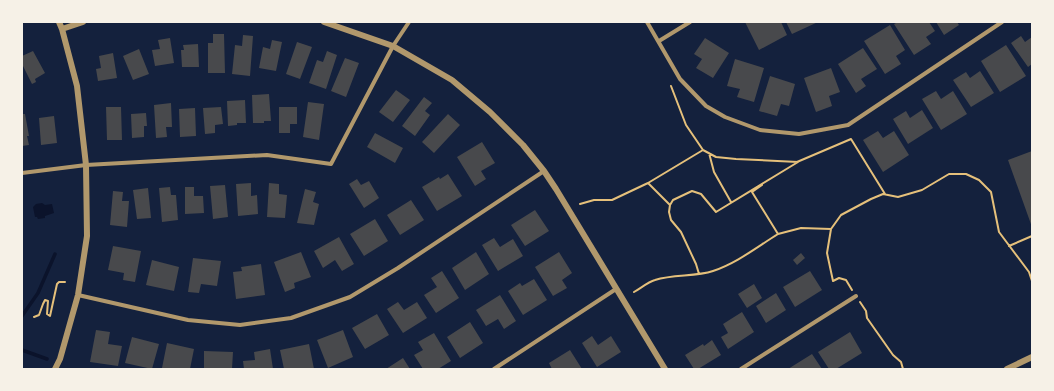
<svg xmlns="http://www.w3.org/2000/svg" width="1054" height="391" font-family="'Public Sans',sans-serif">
<rect width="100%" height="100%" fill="#14213d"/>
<path fill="#0b132b" d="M42,203L45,205L52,204L54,213L45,216V218L38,219L37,217H35L33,207L36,204Z"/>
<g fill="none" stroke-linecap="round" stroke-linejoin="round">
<path stroke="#0b132b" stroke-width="3.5" d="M22,316L38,293L55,254
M22,350L47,359"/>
</g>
<path fill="#48494c" d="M745,22H781L787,35L759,50Z
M786,22H818L792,34Z
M898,22H929L935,31L926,37L931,44L914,55L894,24Z
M936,22H957L959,25L944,35Z
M890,25L905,50L896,56L901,64L885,74L864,41Z
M213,34H224L225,73H208V43H213Z
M243,35L253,36L250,76L232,74L235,45L242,46Z
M1021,36L1025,42L1032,37V64L1028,67L1011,43Z
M170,38L174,63L155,66L152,50L160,49L158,40Z
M705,38L729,53L713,78L696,68L702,59L694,54Z
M272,40L282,42L276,71L259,68L263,47L270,49Z
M297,42L312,47L300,79L286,74Z
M198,44L199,67H182L181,50H184L183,45Z
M1006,45L1026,76L1000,92L981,61Z
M863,48L877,69L861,79L866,86L856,93L838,64Z
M139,49L149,74L133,80L123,56Z
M33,51L45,73L35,79L36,82L32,84L22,64V56Z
M327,51L337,55L326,89L309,83L317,60L323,62Z
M113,53L117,78L98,81L96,69L101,68L99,56Z
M345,58L359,63L346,97L331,91Z
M735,59L764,68L754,102L737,97L740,89L727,86Z
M831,68L840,92L829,96L832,106L816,112L804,78Z
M980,71L994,93L971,107L953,80L966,72L970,78Z
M770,76L795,84L789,106L781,104L777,116L759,111Z
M396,90L410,100L393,122L379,112Z
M936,91L941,99L953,91L967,114L941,130L922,99Z
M269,94L271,121H264V123H253L252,95Z
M424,97L432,103L425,111L430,115L415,136L402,126Z
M245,100L246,123H237V125L228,126L227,101Z
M308,102L324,104L319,140L303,137Z
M171,103L172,127H166L167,137L156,138L154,105Z
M106,107H121L122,140H107Z
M221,107L223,124L215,125V133L205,134L203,108Z
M279,107H297V124H290V133H279Z
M195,108L196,136L180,137L179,109Z
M922,110L933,128L908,144L893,119L906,111L910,118Z
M146,113L147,126H144V137L132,138L131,114Z
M22,114H25L29,136H27L29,145L22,146Z
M448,114L460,125L434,153L422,142Z
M54,116L57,143L41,145L39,118Z
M878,131L883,138L894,131L909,155L883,172L863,140Z
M375,133L403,148L395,163L367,147Z
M482,142L495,163L481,171L486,179L475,186L457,157Z
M1032,151V227L1008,160Z
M448,174L462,196L437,211L422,187L439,177L440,179Z
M357,179L361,185L369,181L379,198L364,208L349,184Z
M251,183V196L257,195L258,214L238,216L236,184Z
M269,183L279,184V194L287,195L285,218L267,217Z
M225,185L228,217L213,219L210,186Z
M170,187L171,195H176L178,220L162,222L159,188Z
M185,187H194V196H203L204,213L185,214Z
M148,188L151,218L137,219L133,190Z
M305,189L316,192L313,202L319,204L314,225L297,223Z
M113,191L123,192L122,201H129L127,227L110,225Z
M411,200L424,220L400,235L387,215Z
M535,210L549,231L525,246L511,225Z
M375,219L388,241L364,256L350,234Z
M339,237L354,264L342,271L335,260L323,268L314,251Z
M494,238L500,247L513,239L523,256L498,271L482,245Z
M113,246L141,251L135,282L123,280L124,273L108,270Z
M301,252L311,277L294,283L295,288L285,292L274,262Z
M476,252L489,274L465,290L452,268Z
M559,252L572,273L562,280L567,288L553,296L535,267Z
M801,253L805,258L797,265L793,260Z
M193,258L221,261L217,286L201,284L199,293L188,292Z
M152,260L179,267L174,291L146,285Z
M261,264L265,295L236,299L233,272L242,271L241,267Z
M442,271L459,298L436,313L424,295L437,287L431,278Z
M810,271L822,290L795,307L783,287Z
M534,279L547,300L523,315L508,291L520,283L522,286Z
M754,284L762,298L747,308L738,294Z
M776,293L786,310L766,323L756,306Z
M500,295L516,321L504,329L498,319L486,326L476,310Z
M398,302L404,310L417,302L427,318L403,333L387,309Z
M742,312L754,332L728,349L721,337L728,333L723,324Z
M377,314L389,335L365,349L352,328Z
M470,322L483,343L460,358L447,337Z
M96,330L110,332L108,344L122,346L118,366L90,362Z
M343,330L353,357L328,368L317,340Z
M850,332L862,353L836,369H829L818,352Z
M434,333L451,361L438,369H423L414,355L423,350L418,342Z
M592,336L598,345L611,336L621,352L597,367L582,343Z
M132,337L159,344L152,369L125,363Z
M712,340L721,355L698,369H694L685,355L703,344L704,346Z
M167,343L194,349L190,369L162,368Z
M309,344L314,369H284L280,350Z
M270,349L273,369H244L243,361L255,360L254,352Z
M570,350L582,369H552L549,363Z
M204,351L233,352L232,369H204Z
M812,354L822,369H788Z
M403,358L410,369H386Z"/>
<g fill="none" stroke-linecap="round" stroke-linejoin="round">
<path stroke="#e5c07b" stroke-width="2" d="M671,86L686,125L703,150
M709,153L714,172L731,202
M797,162L851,139L885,194
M648,183L670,205
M580,204L594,200H612L648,183L703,150L716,157L736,159L798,162L716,212L701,194L692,191L673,200L670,205L669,212L671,220L681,232L696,264L699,274
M778,234L801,228L831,229
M1009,246L1032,236
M852,290L846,280L839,278L833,281L827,253L831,229L841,215L871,199L883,194L898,197L922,190L949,174H966L979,180L991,192L999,232L1029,272L1032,281
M634,292C641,288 648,282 655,280C674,274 695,277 713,271C737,263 757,247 778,234L752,192L762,185
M860,302L866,311L867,318L874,328L893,355L901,362L903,369
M34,317L39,315L43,304L45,300L48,301L47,314L50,316L57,284L59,282H65"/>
<path stroke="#b1986c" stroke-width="4" d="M647,22L680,79L706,106L725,117L760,130L799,134L848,125L1002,22
M659,41L690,22
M22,173L86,165L267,155L331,164L393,46L409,22
M78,295L188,320L240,325L291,318L350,297L398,268L544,171
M494,369L616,289
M741,369L856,296"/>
<path stroke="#b1986c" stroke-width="6" d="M324,22L393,46L452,80L490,112L523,145L544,171L556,189L665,369
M62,29L83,22
M55,369L60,359L78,295L87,236L86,165L77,86L62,29L59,22
M1007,369L1032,357"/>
</g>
<rect width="1054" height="391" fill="none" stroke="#f6f1e7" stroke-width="46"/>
</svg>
